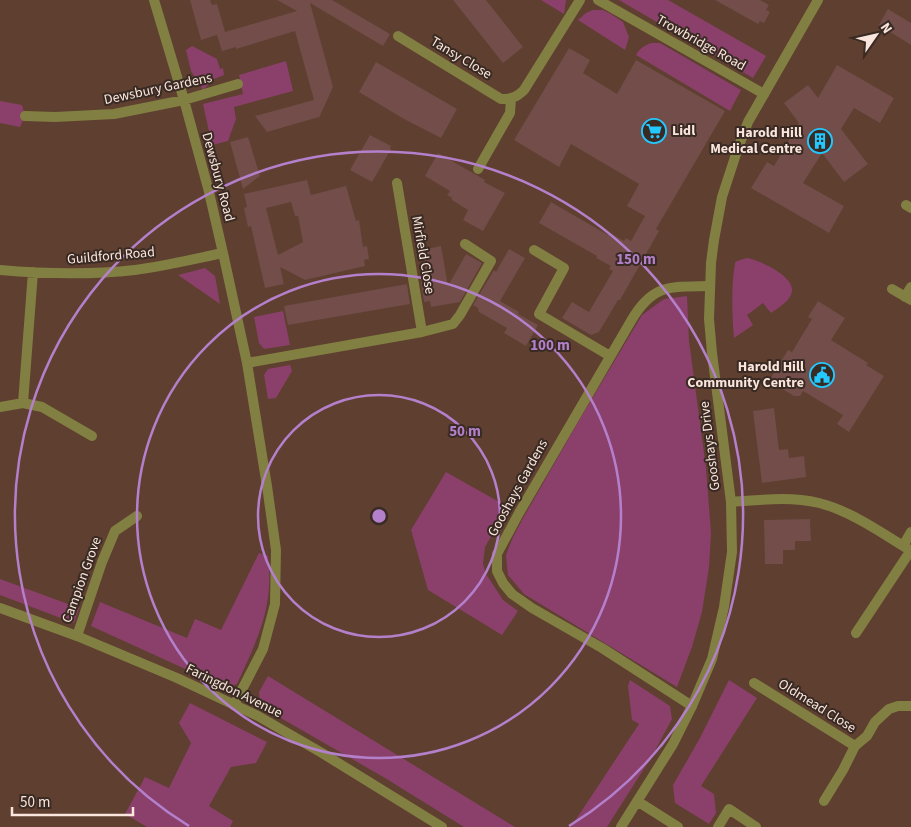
<svg xmlns="http://www.w3.org/2000/svg" width="911" height="827" font-family="'Source Sans 3',sans-serif">
<rect width="100%" height="100%" fill="#5e3f30"/>
<path fill="#8b406b" d="M541,0H566L564,14Z
M619,0H668L766,56L753,78Z
M593,10H603L611,14L623,22L629,37L625,50L578,20L586,13Z
M651,43H660L741,90L730,111L636,55C640,48 644,46 651,43Z
M192,46L217,59L220,69L223,68L224,75L214,79L203,90L191,71L186,50Z
M286,61L293,91L234,107L236,119L228,141L212,145L203,104L243,94L239,75Z
M0,101L22,105L25,116L20,127L0,123Z
M747,258C759,260 794,276 792,291C791,301 779,307 771,313L763,303L747,315L753,325L734,338C732,313 731,288 735,263L737,261Z
M205,268L215,276L220,304L178,275Z
M687,296L689,341L706,468L711,533L709,567L702,612L692,647L677,687L524,594L508,575L506,555L513,537L522,520L581,417L642,315L664,299Z
M283,311L290,345L264,349L259,343L254,317Z
M290,365L292,371L276,398L268,399L264,375L268,369Z
M446,472L508,507L485,547L483,564L486,574L503,600L518,611L502,635L428,590L411,530Z
M259,553L268,556C269,566 270,577 269,587C267,622 251,653 237,684L227,688L91,626L100,602L187,638L195,619L221,630Z
M0,579L79,608L74,623L0,595Z
M268,676L515,827H464L385,778L260,706L259,692Z
M630,680L670,706L672,719L652,756L607,827H571L639,724L632,720L628,686Z
M729,680L757,698L701,786L714,794L716,813L709,824L675,803L673,785L700,738Z
M190,703L267,742L256,763L231,767L209,806L233,821L230,827H147L125,814L145,777L169,788L191,743L179,723Z"/>
<path fill="#724d49" fill-rule="evenodd" d="M190,0H210L212,5L217,4L225,32L297,11L277,0H332L390,34L383,46L310,3L333,87L319,118V117L267,132L255,116L314,100L295,31L236,49V47L222,51L217,35L201,40Z
M453,0H486L523,47L503,63Z
M715,0H760L769,5L766,10L770,12L764,23L760,21L758,24Z
M888,9L911,23V45L879,25Z
M569,48L590,60L583,73L617,94L636,60L725,111L656,229L659,231L620,300H618L599,332L591,335L562,318L572,302L589,312L613,271L609,269L611,266L596,258L597,256L539,223L551,202L608,235L610,233L624,241L626,238L631,241L645,216L627,206L639,184L571,144L559,167L514,140Z
M376,62L457,109L441,138L404,119L359,92Z
M837,65L894,98L880,123L854,108L841,129L868,164L844,182L822,153L803,183L844,206L829,233L751,188L767,162L774,166L799,123L784,103L808,85L818,98Z
M370,135L391,146L390,148L391,149L372,182L350,170Z
M248,137L260,176L243,189L230,142Z
M438,153L485,180L484,182L505,193L483,231L463,220L468,210L452,200V198L447,195L450,191L425,176Z
M307,180L311,195L346,186L356,221L359,220L363,247L367,246L369,259L364,260L365,266L305,280L280,267L284,284L265,288L251,226L248,227L244,208L247,207L244,194ZM291,202L295,216H298L303,242L278,255L266,208Z
M441,246L448,286L466,254L482,263L460,302L431,307L430,301L424,302L421,282H424L423,279L427,278L422,250Z
M509,249L525,258L500,301L519,312L518,314L538,325L526,346L504,333L507,328L479,312L478,308L473,305L494,270L496,272Z
M407,284L410,304L288,325L284,306Z
M818,301L845,318L831,340L868,363L866,365L884,376L849,432L837,424L843,415L803,391L800,396H794L769,381L788,350L792,352L812,319L808,317Z
M774,408L779,450L788,449L789,458L804,456L806,477L762,483L753,411Z
M810,519L811,541H795V550H783V564H765L764,520Z"/>
<g fill="none" stroke-linecap="round" stroke-linejoin="round">
<path stroke="#827f42" stroke-width="10" d="M154,0L184,100L208,188L223,253L247,363L267,486L276,550L275,604L263,649L234,705
M598,0L764,94
M398,36L501,99C512,99 517,97 524,90L580,0
M25,116L55,117L114,114L184,100L238,84
M478,169L510,113L511,99
M397,183L422,332
M906,205L911,208
M534,250L564,268L539,314L610,356
M0,270C45,274 90,275 135,270C165,266 194,259 223,253
M892,289L911,300
M905,297L911,287
M247,363L422,332L453,324L460,315L491,261L465,244
M23,403L33,272
M0,407L23,403L42,407L92,436
M731,502C760,500 790,496 819,503C849,510 884,534 911,551
M903,546L911,532
M856,633L911,550
M77,636L102,562L115,531L137,516
M754,683L855,746L867,736L875,722L889,709L898,706H911
M692,706L602,648L532,608L512,594L503,583L497,571V554L519,513L631,321C653,283 671,287 710,286
M824,801L843,770L855,746
M718,827L729,809L756,827"/>
<path stroke="#827f42" stroke-width="10" d="M0,608L77,636L177,678L258,716L322,753L442,827
M637,801L678,827
M621,827L673,744L692,706L712,659L724,607L732,552L731,502L712,353L709,319L711,263L714,240L722,197L737,151L748,122L818,0"/>
</g>
<g fill="none" stroke="#b480cc" stroke-width="2.5">
<circle cx="379" cy="516" r="121"/>
<circle cx="379" cy="516" r="242"/>
<path d="M189 826A364 364 0 1 1 569 826"/>
</g>
<defs>
<symbol id="supermarket-ring" viewBox="-11 -11 22 22"><circle r="9.5" fill="#392a23" stroke="#23c9fe" stroke-width="1.5"/><path d="M-6-5.5h2.5l.6 2H6L4.5 2H-2.5L-4.4-4H-6ZM-1.5 3.2a1.3 1.3 0 1 0 .1 0ZM3 3.2a1.3 1.3 0 1 0 .1 0Z" fill="#23c9fe"/></symbol>
<symbol id="building-ring" viewBox="-11 -11 22 22"><circle r="9.5" fill="#392a23" stroke="#23c9fe" stroke-width="1.5"/><path d="M-4-6H4V6H1V3H-1V6H-4ZM-2.5-4.3h1.7v1.8h-1.7ZM.8-4.3h1.7v1.8H.8ZM-2.5-1h1.7V.8h-1.7ZM.8-1h1.7V.8H.8Z" fill="#23c9fe"/></symbol>
<symbol id="civic-ring" viewBox="-11 -11 22 22"><circle r="9.5" fill="#392a23" stroke="#23c9fe" stroke-width="1.5"/><path d="M-.6-6.5H3V-4.5H.6V-3L4-1V1h2V6H-6V1h2V-1L-.6-3ZM-1.2 2.5V6h2.4V2.5Z" fill="#23c9fe"/></symbol>
</defs>
<g fill-rule="evenodd">
<use href="#supermarket-ring" x="640" y="117" width="28" height="28"/>
<use href="#building-ring" x="806" y="127" width="28" height="28"/>
<use href="#civic-ring" x="808" y="361" width="28" height="28"/>
</g>
<g text-anchor="middle" dominant-baseline="central" stroke-width="4" stroke-linejoin="round" paint-order="stroke">
<g font-size="14" fill="#fae6dc" stroke="#392a23">
<text transform="translate(701 43) rotate(29)">Trowbridge Road</text>
<text transform="translate(461 58) rotate(31)">Tansy Close</text>
<text transform="translate(158 89) rotate(-12)">Dewsbury Gardens</text>
<text transform="translate(218 177) rotate(75)">Dewsbury Road</text>
<text transform="translate(423 255) rotate(80)">Mirfield Close</text>
<text transform="translate(111 256) rotate(-5)">Guildford Road</text>
<text transform="translate(710 446) rotate(-97)">Gooshays Drive</text>
<text transform="translate(518 488) rotate(-61)">Gooshays Gardens</text>
<text transform="translate(82 580) rotate(-70)">Campion Grove</text>
<text transform="translate(234 691) rotate(26)">Faringdon Avenue</text>
<text transform="translate(817 706) rotate(32)">Oldmead Close</text>
</g>
<g font-size="14" font-weight="bold" fill="#fae6dc" stroke="#392a23" text-anchor="end">
<text x="672" y="131" text-anchor="start">Lidl</text>
<text x="802" y="133">Harold Hill<tspan x="802" dy="16">Medical Centre</tspan></text>
<text x="804" y="367">Harold Hill<tspan x="804" dy="16">Community Centre</tspan></text>
</g>
</g>
<circle cx="379" cy="516" r="8" fill="#b480cc" stroke="#392a23" stroke-width="2.5"/>
<g font-size="15" text-anchor="middle" font-weight="bold" fill="#b480cc" stroke="#392a23" stroke-width="4" stroke-linejoin="round" paint-order="stroke">
<text x="636" y="264">150 m</text>
<text x="550" y="350">100 m</text>
<text x="465" y="436">50 m</text>
</g>
<g transform="translate(876 35) rotate(56)" stroke="#392a23" stroke-width="4" paint-order="stroke">
<path d="M0-4L9 19L0 12L-9 19Z" fill="#fae6dc"/>
<text y="-8" font-size="14" font-weight="bold" text-anchor="middle" fill="#fae6dc">N</text>
</g>
<path d="M12 807v8h121v-8" fill="none" stroke="#fae6dc" stroke-width="2.5"/>
<text x="20" y="807" font-size="15" fill="#fae6dc" stroke="#392a23" stroke-width="4" paint-order="stroke">50 m</text>
</svg>
